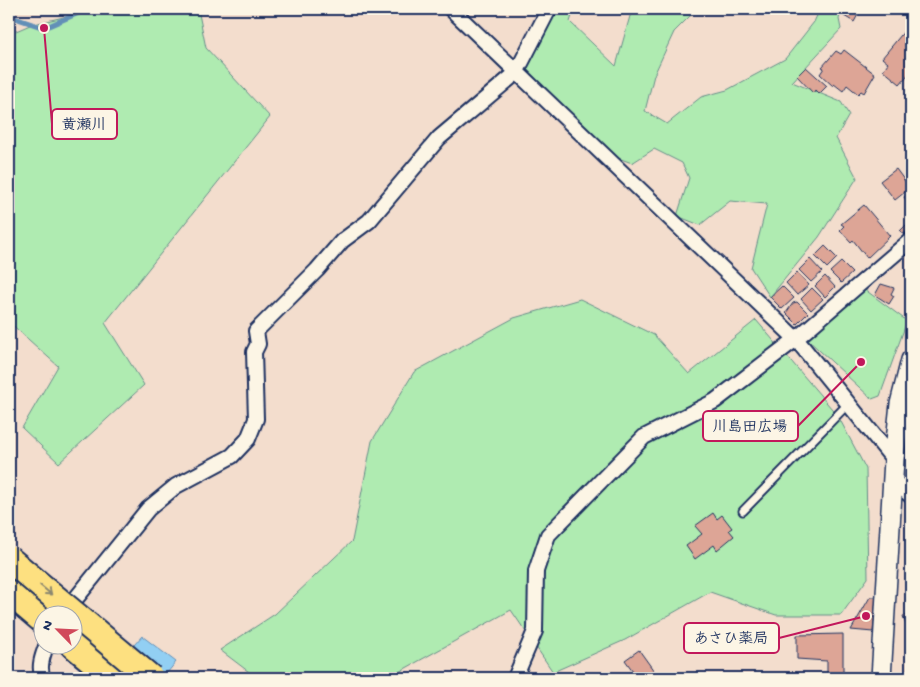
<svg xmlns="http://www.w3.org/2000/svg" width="920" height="687" font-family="'Gochi Hand','Klee One',sans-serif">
<rect width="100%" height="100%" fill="#f3ddcd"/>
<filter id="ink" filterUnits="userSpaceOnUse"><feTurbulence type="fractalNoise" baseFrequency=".02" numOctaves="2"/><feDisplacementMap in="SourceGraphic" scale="10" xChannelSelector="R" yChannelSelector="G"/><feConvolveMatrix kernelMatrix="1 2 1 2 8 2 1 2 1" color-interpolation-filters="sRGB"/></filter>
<g filter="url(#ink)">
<path fill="#afebb1" stroke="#658d88" d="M97,9H198L206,48L270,117L105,323L144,385L59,463L22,428L58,366L9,322V34L30,25Z
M557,9H574L570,22L616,66L632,9H697L674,32L654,75L645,111L667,124L701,97L727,90L785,59L814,22L820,9H842L839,19L841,29L792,82L841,102L849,115L836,138L857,178L819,237L770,297L751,268L767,204L730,201L700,225L677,216L689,178L682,163L654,149L632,163L607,154L526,68Z
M864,289L907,321L880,396L872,399L806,338Z
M580,299L654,335L689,374L756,320L838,416L866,469L868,578L841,615H776L710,592L625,640L553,672L511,610L388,678H257L220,650L275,614L352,541L372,441L414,372L514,318Z"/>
<path fill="#92cff3" stroke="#628fb7" d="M142,636L176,662L163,678H97L120,661Z"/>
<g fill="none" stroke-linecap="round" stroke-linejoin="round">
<path stroke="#628fb7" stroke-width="5" d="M9,16L44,28L88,9
M909,551L911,548"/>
</g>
<path fill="#dda596" stroke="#1b2f5e" d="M844,9H861L854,22L844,16L845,13L842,12Z
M906,29L911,34V71L900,84L883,70L888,63L882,58Z
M844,50L875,74L864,93L861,91L858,94L847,85L843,91L834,84L833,86L820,74L824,68L822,67L836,51L841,54Z
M806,67L827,86L819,94L815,90L813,93L797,76Z
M896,169L910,188L895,200L880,181Z
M911,192V207L904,197Z
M864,205L890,236L867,258L853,240L851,242L840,230L844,226L841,224Z
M909,222L911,226L904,234L900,231Z
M825,246L837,258L827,268L815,256Z
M810,259L822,272L811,282L799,270Z
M841,262L852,273L841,283L830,272Z
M797,272L809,285L797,295L786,283Z
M825,276L835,287L825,297L815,286Z
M881,284L894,288L891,294L894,296L889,304L875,295Z
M782,286L794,298L782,309L770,297Z
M812,288L823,299L811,310L801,299Z
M797,302L808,313L797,324L786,313L793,303Z
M713,513L717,519L722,515L732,528L729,530L734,536L717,550L714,545L695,559L686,546L702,534L695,526Z
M870,597H876L873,632L851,630Z
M911,613V632L909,633L903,616Z
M843,634V676L827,677V661L797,659V635Z
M639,650L654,671L643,678H638L625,660Z"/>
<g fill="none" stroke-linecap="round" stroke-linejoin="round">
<defs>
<path id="lane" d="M743,511L849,403"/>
<path id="street" d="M451,9L796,339L894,460
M893,480L911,496
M65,612L148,509L176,486L232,456L248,439L256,419L254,352L258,344L256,331L317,270L342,241L369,221L439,138L516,73L549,9
M44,678C37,669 43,654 47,644
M515,678L535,631L536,571L548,535L644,437L715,401L796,339L911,240"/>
<path id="secondary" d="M881,678L894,460L900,404L911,360"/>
<path id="highway" d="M9,592L42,620
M72,644L113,678"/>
</defs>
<use href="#lane" stroke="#1b2f5e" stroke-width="11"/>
<use href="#street" stroke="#1b2f5e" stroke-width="18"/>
<use href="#secondary" stroke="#1b2f5e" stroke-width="22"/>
<use href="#highway" stroke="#1b2f5e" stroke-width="29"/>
<use href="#lane" stroke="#fcf5e5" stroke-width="7"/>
<use href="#street" stroke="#fcf5e5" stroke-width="14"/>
<use href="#secondary" stroke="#fcf5e5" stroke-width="19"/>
<use href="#highway" stroke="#fde080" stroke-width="25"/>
<defs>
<path id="highway-bridge" d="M9,559L151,678"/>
</defs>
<use href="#highway-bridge" stroke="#1b2f5e" stroke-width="29" stroke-linecap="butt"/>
<use href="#highway-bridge" stroke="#fde080" stroke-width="25"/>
</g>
<defs><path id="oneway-shaft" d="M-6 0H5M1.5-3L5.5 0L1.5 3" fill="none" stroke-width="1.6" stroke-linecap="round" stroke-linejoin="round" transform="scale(1.25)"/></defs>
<use stroke="#8c886f" href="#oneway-shaft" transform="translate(46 590) rotate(40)"/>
</g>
<path fill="none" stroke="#c2185b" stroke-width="2" d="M44 28L52 124M861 362L798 426M866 616L779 638"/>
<g fill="#c2185b" stroke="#fcf5e5" stroke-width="2">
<circle cx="44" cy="28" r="5"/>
<circle cx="861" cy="362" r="5"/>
<circle cx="866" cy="616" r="5"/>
</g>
<g fill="#fcf5e5" stroke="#c2185b" stroke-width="2">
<rect x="52" y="109" width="65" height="30" rx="5"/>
<rect x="703" y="411" width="95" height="30" rx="5"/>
<rect x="684" y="623" width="95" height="30" rx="5"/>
</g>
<g font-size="15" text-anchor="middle" font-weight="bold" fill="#1b2f5e">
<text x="84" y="129">黄瀬川</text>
<text x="750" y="431">川島田広場</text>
<text x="731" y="643">あさひ薬局</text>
</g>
<rect width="920" height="687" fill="none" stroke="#fcf5e5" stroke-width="30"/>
<rect x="15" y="15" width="890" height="657" fill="none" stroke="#1b2f5e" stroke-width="2" filter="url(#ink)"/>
<g transform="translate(58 630) rotate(294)"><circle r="24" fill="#fcf5e5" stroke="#a2a6af"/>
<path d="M0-4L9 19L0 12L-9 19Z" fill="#d1495b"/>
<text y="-8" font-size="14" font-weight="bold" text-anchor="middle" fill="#1b2f5e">N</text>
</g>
</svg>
